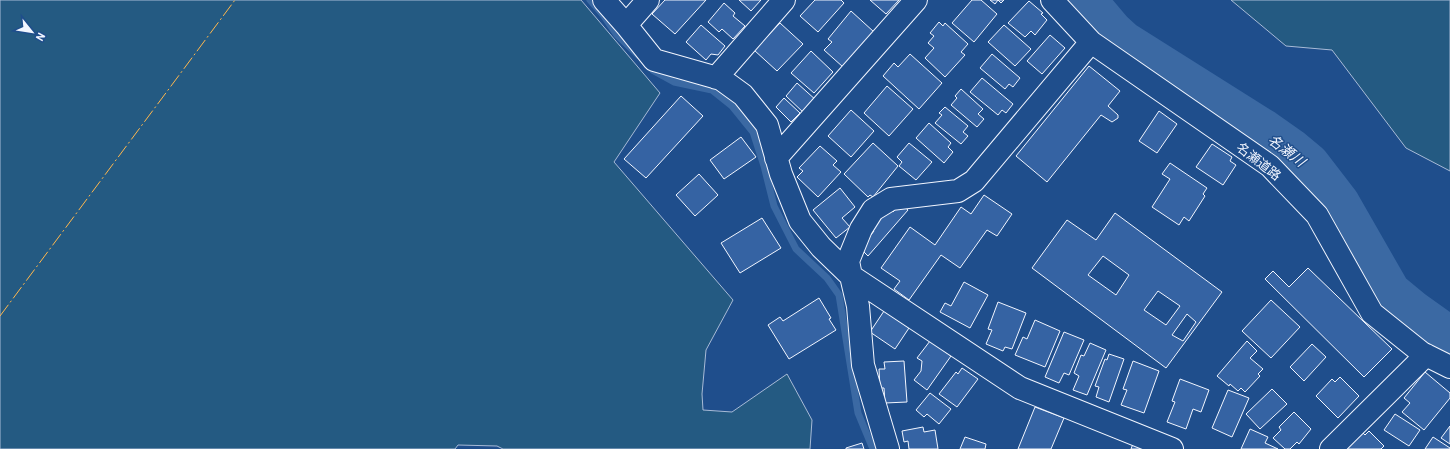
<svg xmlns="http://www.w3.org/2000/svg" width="1450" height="449" font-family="Barlow,'Noto Sans JP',sans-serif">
<rect width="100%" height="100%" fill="#1f4e8c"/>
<path fill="#245a82" stroke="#a8bbd7" d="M0,0H581L660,93L614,162L733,300L706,350L702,394L703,410L732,412L787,374L812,420L810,449H503L497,446L458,445L455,449H0Z
M1231,0H1450V171L1406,148L1332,50L1286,46Z"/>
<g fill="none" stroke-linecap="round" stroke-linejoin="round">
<path stroke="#3b69a3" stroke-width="7" d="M590,0L604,16L617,35L638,55
M648,66L654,71L674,82L712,90L732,106L753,132L764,166L774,206L796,249L827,278L839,295L858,413L873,449"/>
<path stroke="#3b69a3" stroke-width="44" d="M1084,0L1111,32L1123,43L1263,131L1290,150L1308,165L1338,204L1389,293L1412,312L1450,339"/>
</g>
<path fill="#3563a3" stroke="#f2f6ff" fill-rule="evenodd" d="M665,0H706L675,34L652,14Z
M739,0H761L751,11Z
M815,0H841L844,3L818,32L800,16Z
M870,0H899L886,14Z
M972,0H981L997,14L974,42L952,23Z
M990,0H1004L1001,3L998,0L995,4Z
M1029,1L1043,13L1041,14L1047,20L1035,35L1031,31L1025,37L1008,23Z
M724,3L735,13L733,16L745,26L733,39L722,29L719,32L708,22Z
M851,11L874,32L843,67L824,50L832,42L828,39Z
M939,22L943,26L945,23L968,44L961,52L965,55L945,77L925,58L934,48L928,43L934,36L930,33Z
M780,23L803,44L777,71L754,50Z
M701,25L725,46L718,55L711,54L706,60L686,42Z
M1004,25L1031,49L1015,66L988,42Z
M1050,35L1065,48L1042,74L1027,61Z
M811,51L833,72L814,93L791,73Z
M910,54L942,83L919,109L883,76L894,63L898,67Z
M992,54L1020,78L1013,87L1009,84L1005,89L980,68Z
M1089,66L1120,91L1108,106L1118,115V118L1112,122L1101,115L1047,182L1016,156Z
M982,78L1013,104L1006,113L1002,110L998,115L970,92Z
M797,83L817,101L805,114L786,96Z
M887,86L913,109L889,136L864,113Z
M961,89L983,109L978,114L984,119L977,127L951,105L957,98L955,96Z
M681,96L703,116L646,178L624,159Z
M784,98L800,113L791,122L776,107Z
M945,107L968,126L963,132L968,136L961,144L935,123L942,115L939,113Z
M851,110L874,131L851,157L828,136Z
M1159,111L1177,124L1157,153L1139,141Z
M929,123L951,143L948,147L953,152L944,163L916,138Z
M741,137L756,157L724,179L710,160Z
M873,143L898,166L873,197L870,195L868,197L844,174Z
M909,143L932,162L916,180L899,166L902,162L897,157Z
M1212,144L1232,157L1230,161L1236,165L1223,185L1196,167Z
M820,146L837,161L833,165L841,172L818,197L797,177L803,171L799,168Z
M1170,163L1207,188L1203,194L1205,196L1189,221L1184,217L1179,225L1152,207L1170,179L1162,174Z
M699,174L718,195L695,216L676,195Z
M840,188L855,207L842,218L850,227L836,238L813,210Z
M984,195L1012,214L997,236L987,230L960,268L941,255L909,300L894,289L900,281L881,268L910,227L935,245L961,207L971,214Z
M900,203L908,210L868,256L860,248L874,231L870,227L887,206L893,212Z
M1115,213L1222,292L1166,368L1032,268L1067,220L1096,240ZM1103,256L1129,275L1116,295L1088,275ZM1158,291L1180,306L1166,325L1144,310ZM1187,314L1196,322L1183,341L1172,335Z
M762,218L781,248L740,273L721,243Z
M1308,268L1392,349L1364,377L1265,279L1273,271L1289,287Z
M964,282L988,295L970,328L940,312L945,303L951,306Z
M819,298L831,318L829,319L836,330L789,359L768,325L780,317L783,321Z
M1271,300L1300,327L1271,358L1242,331Z
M998,302L1026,313L1012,349L1005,347L1003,351L986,344L992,330L988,329Z
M884,311L909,328L895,349L870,332Z
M1035,320L1060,331L1045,367L1015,355L1023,337L1027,339Z
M1064,332L1084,340L1069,375L1064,373L1059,383L1045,377Z
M930,341L951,356L927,390L914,380L921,371L922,361L917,358Z
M1247,341L1257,351L1250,358L1263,369L1258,374L1260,376L1245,392L1241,388L1238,391L1230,384L1229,386L1217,376Z
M1090,343L1106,350L1087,395L1073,390L1079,376L1074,373L1081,355L1084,356Z
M1312,344L1326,357L1304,381L1290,367Z
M1109,354L1124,359L1109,402L1096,397L1099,387L1095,386L1105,359L1107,360Z
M904,361L907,402L885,403L884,388H880L879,369H885L884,362Z
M1133,361L1159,371L1144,413L1121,405L1127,390L1123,389Z
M962,368L978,379L957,407L939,394L956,372L958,374Z
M1425,372L1450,393V398L1424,430L1402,412L1410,403L1404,398Z
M1340,377L1359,396L1338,418L1316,396L1332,379L1335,382Z
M1180,379L1209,390L1201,412L1193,409L1186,429L1167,422L1175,402L1172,401Z
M1272,389L1287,404L1260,429L1246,414Z
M1228,390L1249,398L1232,437L1212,428Z
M930,393L951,409L939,424L927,414L924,417L916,410Z
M1035,407L1064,418L1051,449H1018Z
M1294,412L1311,429L1299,444L1297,442L1290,449H1285L1273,438L1281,430L1279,427Z
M1395,414L1420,430L1409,446L1384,430Z
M1450,426V444L1441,438Z
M923,427L924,432L935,430L938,449H909L908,441L904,442L902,431Z
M1250,429L1268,437L1265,443L1278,449H1241Z
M1361,431L1365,435L1369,431L1384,446L1381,449H1345Z
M965,437L986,444L985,449H960Z
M1433,437L1450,448V449H1425Z
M1134,441L1154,449H1131Z
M862,443L864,449H846V448Z"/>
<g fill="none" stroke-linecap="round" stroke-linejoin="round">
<defs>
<path id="minor" d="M604,0L626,25
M648,0L626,25L654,60L721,79L743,95L767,125L781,174L800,221L821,247L851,276L858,306L863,365L888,449
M1052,0L1091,42L1270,166L1317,215L1372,313L1422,353L1450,367
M1091,42L974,181L958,191L891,199L873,210L861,229L848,261L851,276L1020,388L1172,449
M716,78L784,0
M776,158L916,0
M1331,449L1426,355"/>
</defs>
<use href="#minor" stroke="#f2f6ff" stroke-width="24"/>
<use href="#minor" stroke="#1f4e8c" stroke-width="22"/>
<path stroke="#ffb74d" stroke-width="1" stroke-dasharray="14 3 2 3" stroke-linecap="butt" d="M0,316L235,0"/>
</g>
<g text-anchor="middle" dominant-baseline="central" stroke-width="3" stroke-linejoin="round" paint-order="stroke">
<g font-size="13" fill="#f2f6ff" stroke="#1f4e8c">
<text transform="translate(1259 161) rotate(38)">名瀬道路</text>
</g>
<g font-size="14" font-style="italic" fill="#f2f6ff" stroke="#1f4e8c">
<text transform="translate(1287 150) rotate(38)">名瀬川</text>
</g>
</g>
<g transform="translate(32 32) rotate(120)" stroke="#1f4e8c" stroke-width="3" paint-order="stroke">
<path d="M0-3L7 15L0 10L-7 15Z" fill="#f2f6ff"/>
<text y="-6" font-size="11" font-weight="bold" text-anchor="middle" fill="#f2f6ff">N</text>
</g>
</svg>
